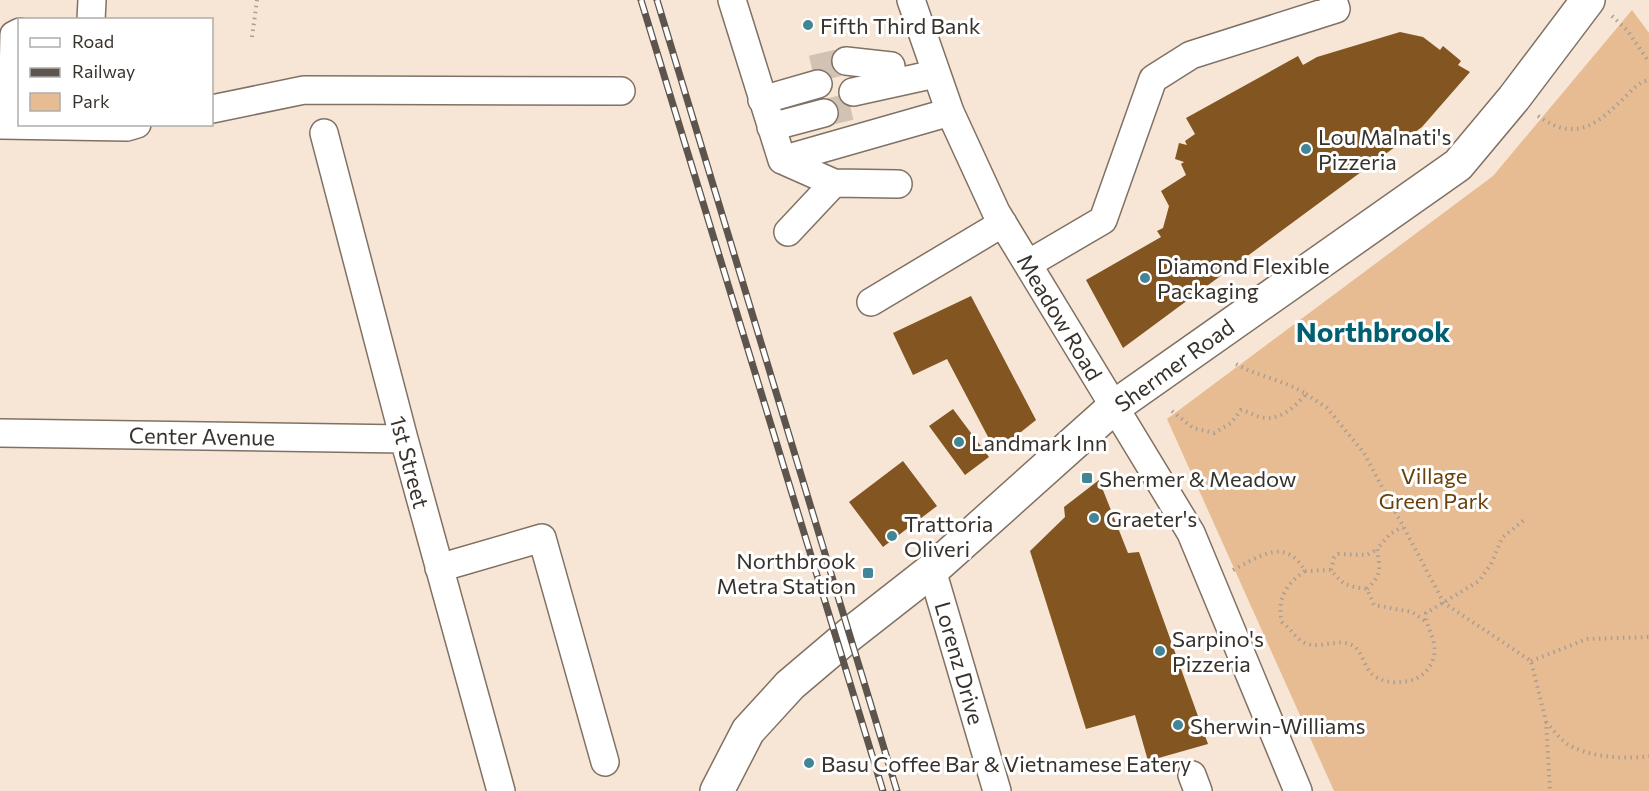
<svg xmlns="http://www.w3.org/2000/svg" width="1649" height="791" font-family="Commissioner,sans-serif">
<rect width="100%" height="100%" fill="#f7e6d6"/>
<path fill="#e7bc93" d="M1632,10L1649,33V791H1334L1167,419L1493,176Z"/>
<path fill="#835520" d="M1400,32L1423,37L1440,50L1443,46L1461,61L1458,65L1470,72L1422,127L1123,348L1086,280L1161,237L1157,231L1163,228L1169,206L1161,191L1186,175L1181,164L1184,162L1175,159L1179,143L1187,145L1185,141L1195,134L1186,118L1298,56L1303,65L1317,57Z
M971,296L1036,420L996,452L947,359L913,375L893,333Z
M953,409L989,457L965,475L929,426Z
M903,461L937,506L883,547L849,502Z
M1099,480L1128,553L1139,552L1208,744L1148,761L1135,715L1086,729L1030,551L1065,517L1064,507Z"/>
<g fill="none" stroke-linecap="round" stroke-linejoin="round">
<path stroke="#d1c2b4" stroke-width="27" stroke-dasharray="27 14" stroke-linecap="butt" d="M812,69L846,61
M824,113L857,105"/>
<defs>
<path id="minor" d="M732,0L782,160L950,112
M911,0L950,112L996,212L1191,533L1298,791
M91,20L92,0
M846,61L891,66
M853,92L935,74
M762,100L818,84
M212,109L304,90L621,91
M0,125L127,127L137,124
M12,125L14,35L20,32
M771,127L824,113
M324,133L404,439L501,791
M782,160L834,183L898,184
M788,232L834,183
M1028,264L1103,220L1153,79L1191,55L1336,9L1333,0
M871,302L1003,223
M0,433L404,439
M439,568L542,538L605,762
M932,570L997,791
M1192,775L1198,791"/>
<path id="major" d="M717,791L748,731L790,685L849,635L932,570L1114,407L1458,165L1514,98L1588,0"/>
</defs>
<use href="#minor" stroke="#807163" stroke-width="30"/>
<use href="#major" stroke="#807163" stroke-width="36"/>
<path stroke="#aa9e92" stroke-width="4" stroke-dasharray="1.5 4.5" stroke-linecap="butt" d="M1612,16L1627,30L1649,62
M252,37L257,0
M1538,116C1576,143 1598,124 1626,96C1633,89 1639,82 1649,80
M1306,394L1327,408L1364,453L1444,603L1531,661L1546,721L1550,791
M1172,411L1193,428L1214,433L1231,423L1241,410C1247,411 1253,415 1260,417C1279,422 1295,407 1306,394C1283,379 1256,377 1233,362
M1233,570C1259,557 1285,536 1305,571C1287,583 1276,599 1282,622C1290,628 1296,639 1305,643C1322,650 1340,636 1355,647C1364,655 1365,671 1376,677C1386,683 1397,683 1408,681C1424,679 1438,661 1434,644C1432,632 1425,624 1426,613L1479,581L1491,564L1502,538L1524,520
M1331,570L1334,558L1338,554L1367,555L1376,550
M1305,571L1331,570C1344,586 1347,586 1367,589L1374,605L1412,612L1425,621
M1367,589C1382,574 1380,569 1377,549L1391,533L1403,527
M1531,661L1587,639L1649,637
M1546,722C1553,729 1558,737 1566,743C1585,757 1626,760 1649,756"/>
<use href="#minor" stroke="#fff" stroke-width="27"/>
<use href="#major" stroke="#fff" stroke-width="33"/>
<defs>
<path id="rail" d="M641,0L883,791
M657,0L897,791"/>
</defs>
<use href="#rail" stroke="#5d554d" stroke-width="7"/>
<use href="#rail" stroke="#fff" stroke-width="4.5" stroke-dasharray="14" stroke-linecap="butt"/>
</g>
<g fill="#428595" stroke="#fff" stroke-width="2">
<circle cx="808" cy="25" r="6"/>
<circle cx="1306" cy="149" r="6"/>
<circle cx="1145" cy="278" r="6"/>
<circle cx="959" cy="442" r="6"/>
<rect x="1081" y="472" width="12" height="12" rx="3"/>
<circle cx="1094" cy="518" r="6"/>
<circle cx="892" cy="536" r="6"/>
<rect x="862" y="567" width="12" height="12" rx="3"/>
<circle cx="1160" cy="651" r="6"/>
<circle cx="1178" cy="725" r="6"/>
<circle cx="809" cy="763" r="6"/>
</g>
<g text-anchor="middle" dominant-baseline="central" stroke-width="6" stroke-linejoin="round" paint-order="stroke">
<g font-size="22" fill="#38322c" stroke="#fff" text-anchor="start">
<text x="820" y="25">Fifth Third Bank</text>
<text x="1318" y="136">Lou Malnati's<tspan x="1318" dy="25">Pizzeria</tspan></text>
<text x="1157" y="265">Diamond Flexible<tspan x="1157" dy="25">Packaging</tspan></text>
<text x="971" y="442">Landmark Inn</text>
<text x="1099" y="478">Shermer &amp; Meadow</text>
<text x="1106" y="518">Graeter's</text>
<text x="904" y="523">Trattoria<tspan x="904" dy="25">Oliveri</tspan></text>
<text x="856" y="560" text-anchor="end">Northbrook<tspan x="856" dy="25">Metra Station</tspan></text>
<text x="1172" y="638">Sarpino's<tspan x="1172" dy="25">Pizzeria</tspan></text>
<text x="1190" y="725">Sherwin-Williams</text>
<text x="821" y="763">Basu Coffee Bar &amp; Vietnamese Eatery</text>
</g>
<g font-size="22" fill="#38322c" stroke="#fff">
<text transform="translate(1060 317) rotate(59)">Meadow Road</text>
<text transform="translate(1174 365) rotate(-36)">Shermer Road</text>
<text transform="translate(202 436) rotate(1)">Center Avenue</text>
<text transform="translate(410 462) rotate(75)">1st Street</text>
<text transform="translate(960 663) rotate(74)">Lorenz Drive</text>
</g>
<g font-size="22" fill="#6a400b" stroke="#fff">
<text x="1434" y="475">Village<tspan x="1434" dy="25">Green Park</tspan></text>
</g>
<g font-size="28" font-weight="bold" fill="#006072" stroke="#fff">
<text x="1373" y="331">Northbrook</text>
</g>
</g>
<rect x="18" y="18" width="195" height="108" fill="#ffffff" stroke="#afadab" stroke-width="1.5"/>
<rect x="30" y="38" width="30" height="9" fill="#ffffff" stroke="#afadab" stroke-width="1.5"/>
<text x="72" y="48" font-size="18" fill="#38322c">Road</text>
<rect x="30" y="68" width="30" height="9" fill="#5d554d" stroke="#afadab" stroke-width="1.5"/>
<text x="72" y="78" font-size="18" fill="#38322c">Railway</text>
<rect x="30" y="93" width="30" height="18" fill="#e7bc93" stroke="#afadab" stroke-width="1.5"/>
<text x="72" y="108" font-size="18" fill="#38322c">Park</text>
</svg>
